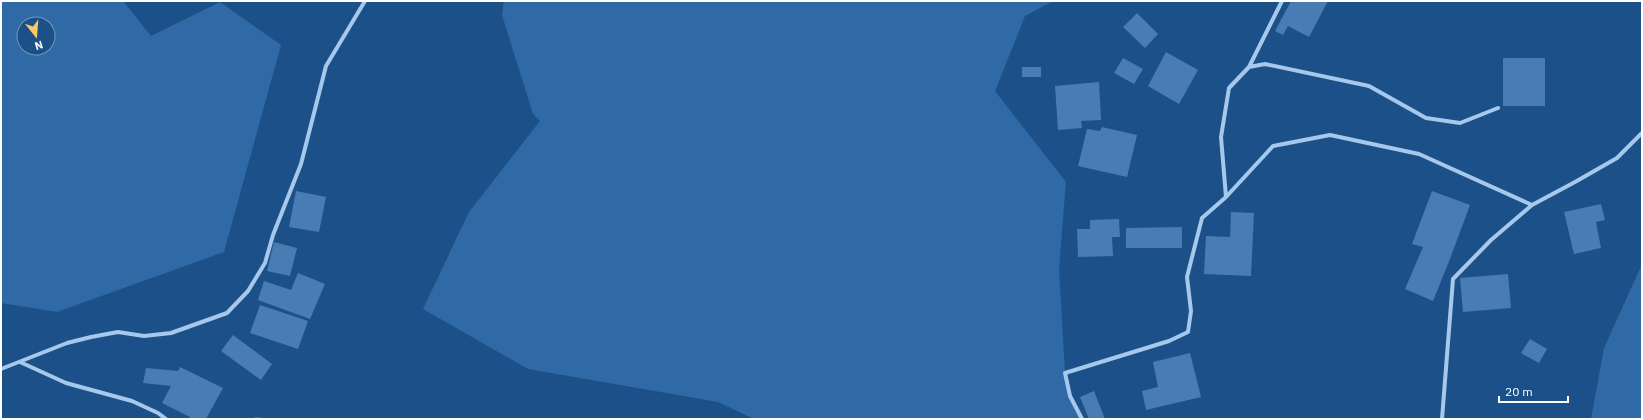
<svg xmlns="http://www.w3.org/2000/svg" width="1643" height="420" font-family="'IBM Plex Sans',sans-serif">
<rect width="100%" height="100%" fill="#1c5088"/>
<path fill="#2f6aa6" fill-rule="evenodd" d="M1,1H123L151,36L220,2L281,45L224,252L57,312L1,303ZM24,24H48V48H24Z
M504,1H1053L1025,16L995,91L1066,182L1059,269L1065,373L1070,396L1081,419H754L718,402L528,369L423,309L469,212L540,121L533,114L502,15Z
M1642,264V419H1591L1604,348Z"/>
<path fill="#497cb2" d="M1291,1H1328L1309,37L1288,26L1283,35L1275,31Z
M1137,13L1158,34L1145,48L1123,27Z
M1166,52L1198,70L1179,104L1148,86Z
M1123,58L1143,69L1134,84L1114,73Z
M1503,58H1545V106H1503Z
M1022,67H1041V77H1022Z
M1099,82L1101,120L1081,121L1082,128L1058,130L1055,86Z
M1102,127L1137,135L1127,177L1078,166L1087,129L1100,131Z
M296,191L326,197L319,232L289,227Z
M1432,191L1470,205L1450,259L1433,301L1405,289L1423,247L1412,244Z
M1601,204L1605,220L1596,222L1601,248L1574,254L1564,212Z
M1231,212L1254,213L1251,276L1204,274L1206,236L1230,237Z
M1119,219L1120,237H1112L1113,256L1078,257L1077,229H1090V220Z
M1182,227V248H1126V228Z
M274,242L297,248L290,276L267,271Z
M298,273L325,284L310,319L258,300L264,281L291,290Z
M1508,274L1511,308L1463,312L1460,278Z
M260,305L308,321L298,349L250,333Z
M233,335L272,364L261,380L221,351Z
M1530,339L1547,349L1539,363L1521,353Z
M1190,353L1201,397L1146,410L1142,391L1158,387L1153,362Z
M180,367L223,388L206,419H189L190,417L162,403L171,386L143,383L146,368L178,371Z
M1094,391L1105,419H1089L1080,397Z
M255,417L264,418V419H254Z"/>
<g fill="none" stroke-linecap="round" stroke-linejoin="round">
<path stroke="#a5c8ec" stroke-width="4" d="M1249,67L1282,1
M1226,197L1221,137L1229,88L1249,67L1265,64L1369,86L1426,118L1460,123L1498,108
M20,362L66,383L132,401L158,413L166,419
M1,369L67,343L91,337L118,332L144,336L171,333L227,313L248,291L265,263L273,235L301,164L326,66L365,1
M1082,419L1070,396L1065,373L1169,341L1188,332L1191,311L1187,277L1202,218L1226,197L1273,146L1330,135L1419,154L1532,205
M1442,419L1453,279L1491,240L1532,205L1575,182L1617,158L1642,133"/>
</g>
<rect width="1643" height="420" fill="none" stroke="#ffffff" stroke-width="4"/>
<g transform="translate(36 36) rotate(163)"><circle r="19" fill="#1c5088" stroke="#7796b8"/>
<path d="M0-3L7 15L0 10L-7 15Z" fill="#fcc962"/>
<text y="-6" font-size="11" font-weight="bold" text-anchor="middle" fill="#ffffff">N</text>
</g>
<path d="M1499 396v6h69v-6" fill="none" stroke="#ffffff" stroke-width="2"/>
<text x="1505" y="396" font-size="12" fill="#ffffff" stroke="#1c5088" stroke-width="3" paint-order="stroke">20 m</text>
</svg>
